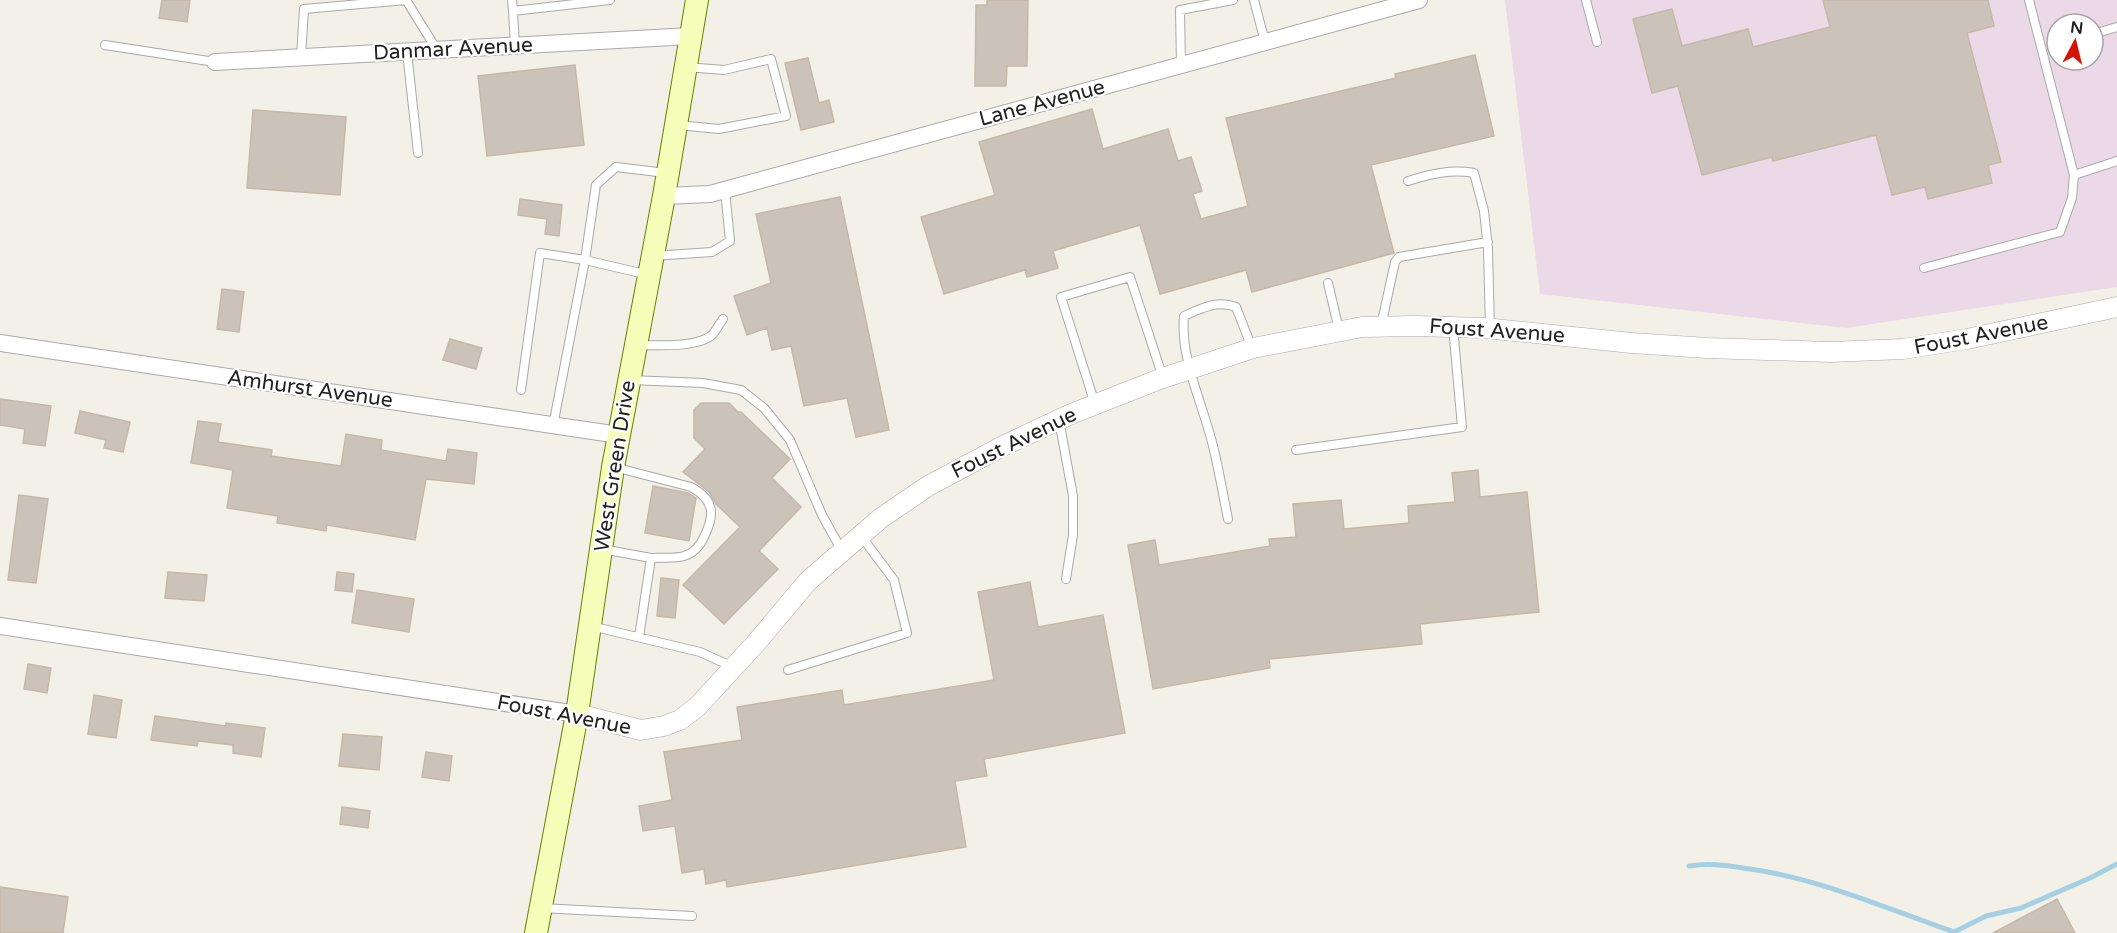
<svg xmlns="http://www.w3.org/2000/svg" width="2117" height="933" font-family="'Varela Round',sans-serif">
<rect width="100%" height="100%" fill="#f3f0e8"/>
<path fill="#ecd9e7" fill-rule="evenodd" d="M1505,0H2117V287L1846,328L1540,294ZM2057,24H2093V60H2057Z"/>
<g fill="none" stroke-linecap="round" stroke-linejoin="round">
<path stroke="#a5d0e4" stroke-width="5" d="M1689,866C1708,863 1724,865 1743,868C1816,877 1885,908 1954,932L1986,916L2021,908L2090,878L2117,864"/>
</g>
<path fill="#cbc3ba" stroke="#c6b8a8" stroke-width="1.5" d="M162,0H190L187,22L159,18Z
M987,0H1028L1027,66H1007L1006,86H975L976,5H987Z
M1823,0H1988L1994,26L1967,33L2001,162L1988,165L1992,183L1928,199L1925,187L1892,195L1876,135L1773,161L1772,157L1702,175L1678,86L1652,93L1633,19L1672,9L1682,46L1748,29L1753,47L1830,27Z
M1475,55L1494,136L1371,165L1394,253L1252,292L1246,270L1160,294L1140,225L1053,251L1058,268L1027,277L1025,270L944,294L921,217L995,195L979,142L1092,109L1103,149L1168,129L1178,161L1191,157L1202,191L1193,194L1201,219L1248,206L1226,118L1396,78L1395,74Z
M808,58L819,103L829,100L834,122L801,130L785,63Z
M575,65L584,145L487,156L478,76Z
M253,110L346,117L340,195L247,188Z
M840,197L889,430L856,437L847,398L804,406L791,346L772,350L767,328L747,335L734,296L771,283L756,214Z
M520,199L562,205L559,236L545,234L547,219L518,215Z
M222,289L244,292L239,332L217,329Z
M450,339L482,348L476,369L443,360Z
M0,399L51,406L45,446L23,443L25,429L0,425Z
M701,403H729L738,412H741L790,459L772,478L801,507L759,551L778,569L724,624L683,585L740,527L716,504L709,492L683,472L705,449L694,438V410Z
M80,411L130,422L123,452L104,448L106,440L75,433Z
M198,421L221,424L218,442L272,450L271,456L341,466L346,434L382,440L381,450L446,461L448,449L477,453L474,484L426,479L415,540L327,525L326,531L277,523L278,516L227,508L233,470L191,463Z
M1478,470L1480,497L1527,492L1539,612L1420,624L1422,644L1269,659L1270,668L1153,689L1128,545L1155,540L1159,565L1270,546L1269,539L1296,537L1293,504L1341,500L1344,529L1409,523L1408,506L1455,502L1452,473Z
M653,486L688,493L696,498L689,541L645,533Z
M19,495L48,499L36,583L8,580Z
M168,572L207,575L204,601L165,598Z
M337,572L354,574L352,592L335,590Z
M661,578L679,580L675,618L657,616Z
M1030,582L1038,627L1103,615L1125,733L984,759L987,776L955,781L966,847L727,887L726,880L706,884L704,869L682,873L675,826L643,831L639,806L672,800L664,752L742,740L737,707L842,690L844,705L994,680L978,592Z
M357,590L414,599L409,632L352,623Z
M28,664L51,668L47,693L24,689Z
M94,695L122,700L116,738L88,734Z
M155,716L226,726V723L265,728L261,757L233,753V745L198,741L197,746L151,740Z
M343,734L382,737L379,770L339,766Z
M426,752L452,756L449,781L422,777Z
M342,807L370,811L368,828L340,824Z
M0,887L68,897L63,933H0Z
M2057,899L2075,933H1993Z"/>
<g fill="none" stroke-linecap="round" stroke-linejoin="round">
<defs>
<path id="service" d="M512,0L513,11
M1254,0L1265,42
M1586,0L1597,42
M2029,0L2074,175
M2093,34L2117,27
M105,45L215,62
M515,46L513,11L610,0
M407,52L418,153
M301,57L304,9L406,0L437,50
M1181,65L1180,10L1233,0
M678,125L719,129L786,116L771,59L724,70L686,67
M1408,181C1430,174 1451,169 1474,173L1484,211L1488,249L1490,329
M653,256L712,252L730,241L725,190
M1924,268L2060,232L2072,198L2074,175L2117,161
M649,275L585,260L596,185L616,167L666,173
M1328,283L1339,330
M1381,326L1395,262L1399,257L1488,242
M637,345C656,345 697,348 712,335C716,331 719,324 723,319
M630,380L703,383L741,390L764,408L790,440L822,515L842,551
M521,390L540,253L585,260L553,426
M1095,404L1061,297L1130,277L1163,378
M1059,420L1073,496V535L1066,579
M1296,450L1462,427L1453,327
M614,467L691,487C715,500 715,515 704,537C700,546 694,553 684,556C675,559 661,557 651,558
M1228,519C1223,495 1219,470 1213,446C1203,404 1180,360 1184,316C1202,308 1217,300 1236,307L1252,348
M602,549L651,558L639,637
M591,626L700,652L733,667
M788,670L907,633L894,580L861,536
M541,908L692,916"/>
<path id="minor" d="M215,62L691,36
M664,196L710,194L1419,0
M0,343L619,435
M0,626L577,714"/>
<path id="tertiary" d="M577,714L641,730L664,726L680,720L697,707L756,643L808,581L881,518L928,486L1003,446L1071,414L1160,379L1253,348L1362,327L1415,326L1485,328L1632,343L1707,348L1830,352L1903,349L1967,339L2117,307"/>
<path id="secondary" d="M536,933L577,714L613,467L664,196L697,0"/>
</defs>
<use href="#service" stroke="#a9a9a9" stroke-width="10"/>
<use href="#minor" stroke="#a9a9a9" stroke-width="18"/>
<use href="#tertiary" stroke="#a9a9a9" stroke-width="21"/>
<use href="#secondary" stroke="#678200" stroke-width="24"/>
<use href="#service" stroke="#fff" stroke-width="8"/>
<use href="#minor" stroke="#fff" stroke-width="16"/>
<use href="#tertiary" stroke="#fff" stroke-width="20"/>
<use href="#secondary" stroke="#f5ffba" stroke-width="22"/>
</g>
<g text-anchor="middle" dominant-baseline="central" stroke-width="4.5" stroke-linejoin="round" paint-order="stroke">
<g font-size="21" fill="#222" stroke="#fff">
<text transform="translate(453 49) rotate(-3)">Danmar Avenue</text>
<text transform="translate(1042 103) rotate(-15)">Lane Avenue</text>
<text transform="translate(1497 331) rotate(4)">Foust Avenue</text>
<text transform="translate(1981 335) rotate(-11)">Foust Avenue</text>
<text transform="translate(310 389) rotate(8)">Amhurst Avenue</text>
<text transform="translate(1014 443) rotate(-26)">Foust Avenue</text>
<text transform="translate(615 466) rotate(-81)">West Green Drive</text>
<text transform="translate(564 715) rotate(11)">Foust Avenue</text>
</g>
</g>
<g transform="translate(2075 42) rotate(7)"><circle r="28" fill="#ffffff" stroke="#a7a7a7" stroke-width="1.5"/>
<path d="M0-4.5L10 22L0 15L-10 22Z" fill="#d41400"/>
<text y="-9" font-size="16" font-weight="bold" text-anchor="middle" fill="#222222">N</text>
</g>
</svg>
